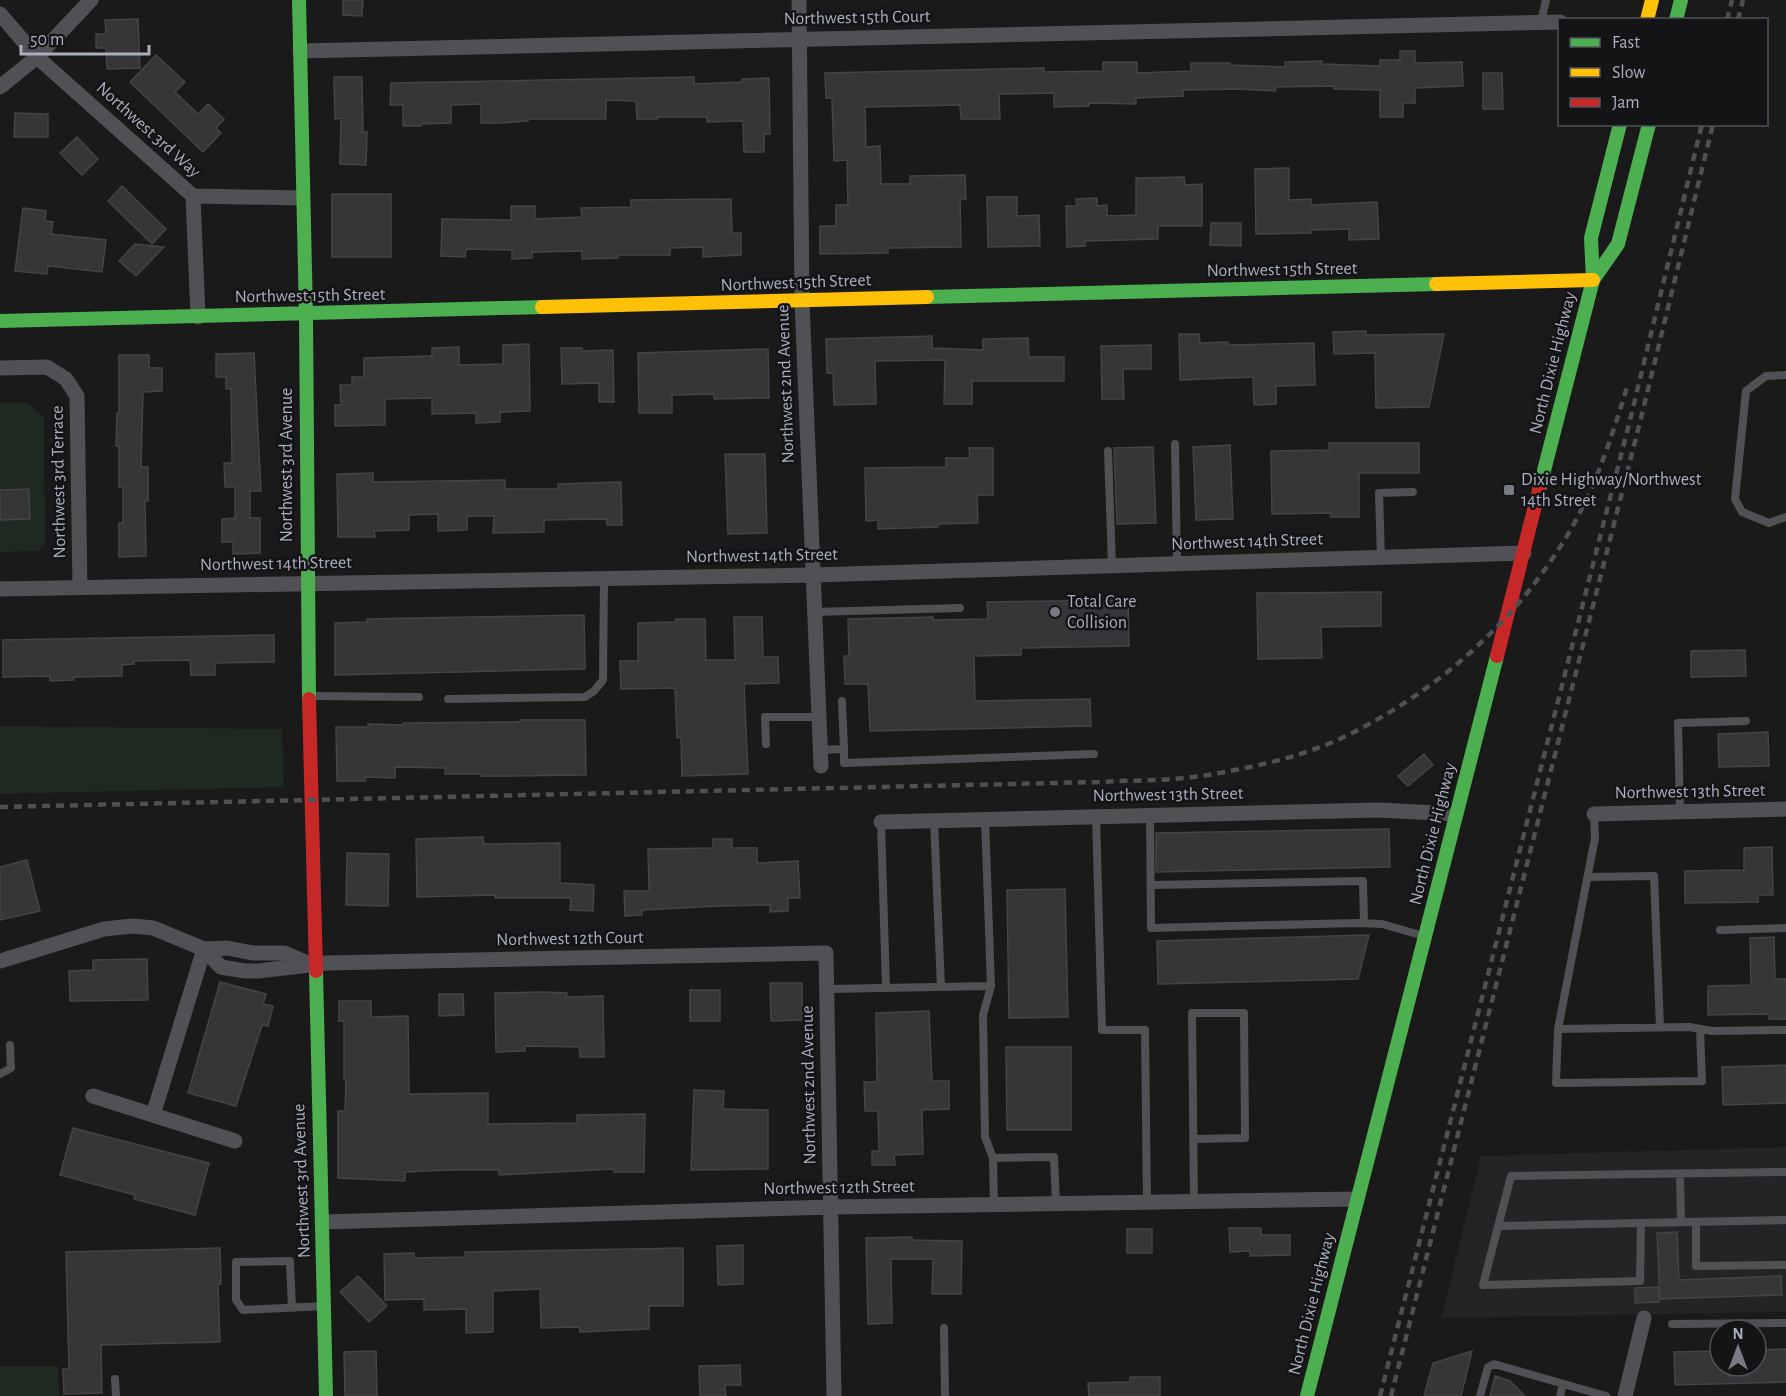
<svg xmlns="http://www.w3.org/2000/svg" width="1786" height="1396" font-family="'Alegreya Sans',sans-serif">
<rect width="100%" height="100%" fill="#1a1a1a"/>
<path fill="#242427" d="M1786,1147V1312L1441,1318L1481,1156Z"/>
<path fill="#1f2821" d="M0,403H28L44,417L45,543L38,551L0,552Z
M0,726L282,729L284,787L0,794Z
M0,1366H58L59,1396H0Z"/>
<path fill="#363638" stroke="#434446" stroke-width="1.5" d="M343,0H363L362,16L343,15Z
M138,19L140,68L107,69L106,48H96V34H106L105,20Z
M1400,51H1415V63L1462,62L1463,86L1415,88V103H1403V117H1380V90L1334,89V86L1276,87L1275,91L1239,89L1183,90V96L1136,98V104L1088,103L1089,106L1054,107V93L999,94L1000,119H961L960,105L865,107L866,147L880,146L881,184H910V176L965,175L966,199H960L961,247L888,248V253L820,254V226H836V205H848L847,160L834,161L832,98H826L825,73L1044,68V72L1103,71V62H1137V73L1191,71V63H1230V65L1285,67V62L1322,61V64L1380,66V60H1400Z
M156,55L185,82L175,92L198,114L208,104L224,119L216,128L221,133L203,152L130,82Z
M1483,73H1502L1503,109H1483Z
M334,77H362L363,132H367L366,165L340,164L341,118L335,119Z
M694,77V84L742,82V79L769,78L770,134H764V152H744L743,121L707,122V117H657V119H637L636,101L606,100V119H528V121L502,123H481V104L451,105V123L421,124V126H403V105H390L391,83Z
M15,113L48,114V137H14Z
M77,137L98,159L82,175L60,153Z
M1289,168V200L1311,199V205L1377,202L1379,239L1349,240V229L1311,230V233L1256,234L1255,169Z
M1184,177L1185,185L1202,184V226H1158V239L1085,241V246L1067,247L1066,206H1077L1076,199L1097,198V206L1107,205V216L1136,215V178Z
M122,186L166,229L152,244L108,201Z
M332,194H391V257H332Z
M987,197H1017V216L1039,215L1040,246L988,247Z
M731,199L732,233H741V255L703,257V247L670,248V255H618V258L582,259V251L532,252V258L512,259V250L466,249L465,257L441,256L442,219L511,220V206H535V219L582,217L581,208L631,207V200Z
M23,208L46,211L45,221L53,222L51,234L106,240L102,272L48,266L47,274L15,271Z
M1211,223H1241V246L1210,245Z
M135,244L164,247L136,276L119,261Z
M1366,331V335L1444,334L1429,407L1376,408L1375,353L1334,354L1333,332Z
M1179,334H1199L1200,343L1228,342V345L1314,343L1315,385L1276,386V404L1254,405L1253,377L1180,380Z
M932,336V348L983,350V339L1028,338L1029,357H1064V381H972V404H944L945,360L875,361L876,404L834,405L833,373H827L826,339Z
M529,344L530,411L500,412V422L476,423V413L432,414V398L385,399V425L335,426V405H341L340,385H352V377H364V358L432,356V348L459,347V365L503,364V345Z
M1151,345V369H1123L1124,399H1102L1101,346Z
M561,348H582V351L613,350L614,402H599V383L562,384Z
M768,349L769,398L714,399V394L672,395V413H639L638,353Z
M254,353L261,491H250V518H260V553L233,554V542H222V519L235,518V487H225L224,463H232L231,389H226V377H216V354Z
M119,355H149V368H162V391L143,392L141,467H148V501H145L146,556L119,557V523H123V487H119V446H116L117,413H119Z
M1329,443H1419V473H1359V517H1331V513L1272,514L1271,451L1329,450Z
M1230,445L1233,519L1196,520L1193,447Z
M1153,447L1156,523L1117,524L1114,448Z
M969,448H993V495H977L978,523L938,524V527L878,529V520L866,521L865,468L946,467V458H970Z
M725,454H765L767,533L728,534Z
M373,473V482L505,480V489H558V484L621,482L622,525H607V519L544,520V532L493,533L494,516H467V530L438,531V514L409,515V530L374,531L375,537H338L337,474Z
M29,489L30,519L0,520V490Z
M1381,592V626L1321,627L1322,658L1258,659L1257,593Z
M1128,600L1129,646L1021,648V655L974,656L975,701L1090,699L1091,726L870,731L868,684H845L844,656H849L848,619L933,617V620L988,619L987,602Z
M584,615L585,669L335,675V623L367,622V619Z
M734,617H762L763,657H778L779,683L744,684L748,774L682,776L681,737L677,738L675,688L621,689L620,661H638V623L676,622V619H705L706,660H735Z
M274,635V662L215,663V675H191L190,660L134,661V664L122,665V676L74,677V680L50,681V676L3,677V640Z
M1745,650L1746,676L1691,677V651Z
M520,720H585L586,775L509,776H481V774H445V768L395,767V778L365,777V781H337L336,727H368V724L403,725V723L520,722Z
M1768,732L1769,766L1719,767L1718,734Z
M1424,754L1433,765L1408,786L1398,776Z
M1389,829L1390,867L1156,872V833Z
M483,837L484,844L560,843V883L594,885L593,911L570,910L571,898H495V895L417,897L416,839Z
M713,839H732V848H757V863L798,861L800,898H788V911L770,912V905L719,906L642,910V915L625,916L624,891H649L648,849L713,848Z
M1772,847L1773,895H1758V902L1685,903V871L1744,870V848Z
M347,853L389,854L388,906L346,905Z
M27,860L40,911L0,920V867Z
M1065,889L1068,1017L1009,1018L1007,890Z
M1369,935L1358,979L1158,984L1157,941Z
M1774,937L1775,979H1786V1019H1769L1768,1014L1708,1015V986L1751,985L1750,938Z
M147,959L148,1000L70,1001L69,971L93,970V960Z
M220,982L266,994L263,1004L273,1006L268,1026L262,1025L236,1106L188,1093Z
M770,983H802V1020L771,1021Z
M690,990H720V1021H690Z
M543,992L567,993L566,997L603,996L604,1057H580L579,1047L525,1046V1051L496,1052L495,993Z
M439,994H463L464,1015L439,1016Z
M339,1001H371V1017L408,1016L409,1094L488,1093V1124L577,1123V1115L645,1114L644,1172H614V1169L499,1175V1170H450L405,1172V1181L338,1178V1111H345L346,1080H344V1021H339Z
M929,1011L932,1081H949V1109L922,1110L923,1154L894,1155L895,1165H872V1151H879L878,1111H865L864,1082H877L876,1013Z
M1006,1047H1071V1130H1007Z
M1786,1065V1103L1723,1105L1722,1067Z
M694,1090L724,1091L723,1109L768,1110V1169L691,1170Z
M73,1128L209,1163L195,1215L134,1199L135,1195L60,1175Z
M1229,1228H1261V1235H1290V1255L1250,1256V1251L1230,1252Z
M1127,1229H1152V1253H1127Z
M1677,1232L1679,1280L1781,1276L1782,1295L1660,1299L1657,1233Z
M912,1237V1240L962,1241L961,1294H932L933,1259H891L892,1323L868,1324L866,1238Z
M743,1245V1284L718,1285L717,1246Z
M220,1248L221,1284H218L220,1342L101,1345L102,1393L64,1394L63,1369H69L66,1252Z
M683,1248V1306H649V1329L580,1332L579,1327L541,1328L540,1289L493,1291V1332L466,1333V1309L424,1310V1299L385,1300L384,1254L414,1253V1258L465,1257V1252Z
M358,1276L387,1306L369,1322L340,1292Z
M1659,1287V1302L1635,1303V1288Z
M1786,1349V1382L1675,1385L1674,1352L1720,1351V1366H1756V1350Z
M376,1351L377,1396H345L344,1352Z
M1472,1351L1461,1396H1424L1433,1363Z
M740,1365L741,1385H725L726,1396H700L699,1366Z
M1495,1376L1510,1381L1525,1396H1490Z
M1130,1377H1160V1396H1089L1088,1383L1130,1382Z"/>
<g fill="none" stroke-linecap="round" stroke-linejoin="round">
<path stroke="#505154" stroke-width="8" d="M1541,22L1546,0
M1786,375L1766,376L1746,391L1735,499L1742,512L1769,523L1786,517
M1175,444L1177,563
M1108,451L1112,565
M1381,557L1379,493L1413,492
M814,612L960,608
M310,696L419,697
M448,699L585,697L594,691L603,680L604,578
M766,744L765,717H819
M844,749V763L1094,754
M820,750L844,749L842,701
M1680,812L1678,723L1746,721
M1594,814L1595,838L1558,1029L1689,1027L1712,1031L1786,1030
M1150,815L1151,928L1358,923L1382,924L1424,936
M1096,816L1102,1030H1145L1147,1203
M934,820L941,987
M881,822L886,988
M1588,877L1654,876L1660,1027
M1151,885L1363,881L1364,923
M1720,930L1786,928
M991,986L983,1015L985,1137L993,1158L994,1205
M827,989L991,986L985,819
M1558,1029L1556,1083L1702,1081L1700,1029
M0,1074L11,1068L10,1045
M1193,1139L1245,1138L1244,1013H1192L1194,1202
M993,1158L1054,1157L1056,1204
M1680,1173L1681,1222
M1696,1222V1266L1786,1265
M1641,1223L1786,1220
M1499,1226L1641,1223L1640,1281L1483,1285L1511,1176L1786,1172
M292,1308L290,1261L236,1262V1300L243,1310L323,1306
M1672,1324L1786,1323
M944,1328L945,1396
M115,1379L116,1396
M1480,1396L1488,1367L1494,1364L1606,1396
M1560,1396L1563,1384"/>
<path stroke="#505154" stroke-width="15" d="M799,0L802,301L821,766
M0,14L37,57L193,196L302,198
M300,51L1560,22
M0,87L37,57L91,0
M193,196L198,317
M0,368L47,367L66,379L77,396L80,587
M0,589L813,575L1524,553
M1594,814L1786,809
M881,822L1378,810L1456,814
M204,949L227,948L253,953H284L312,965
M0,961L104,929L133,926L153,928L204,949L221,967L245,971H258L327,963L826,953L834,1396
M93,1096L235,1141
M153,1115L204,949
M323,1222L832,1207L1357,1199
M1625,1396L1644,1318"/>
<path stroke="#4caf50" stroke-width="14" d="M299,0L306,315L309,699
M1676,20L1681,0
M1593,280L1618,244L1649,124
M927,297L1436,284
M0,321L542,307
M1539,490L1593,280L1591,238L1620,124
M316,971L326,1396
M1307,1396L1497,656"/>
<path stroke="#ffc107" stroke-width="14" d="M1647,20L1652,0
M1436,284L1593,280
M542,307L927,297"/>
<path stroke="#c62828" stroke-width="14" d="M1497,656L1539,490
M309,699L316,971"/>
<path stroke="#4f5053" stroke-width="4.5" stroke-dasharray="8 6" stroke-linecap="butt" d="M1727,20L1732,0
M1738,20L1743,0
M0,807L1099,782C1135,780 1173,781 1208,775C1254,767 1302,757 1344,737C1441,690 1524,615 1576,520C1599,477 1614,430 1628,384
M1380,1396L1630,420L1702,124
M1391,1396L1640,422L1713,124"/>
</g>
<g fill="#787b83" stroke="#141417" stroke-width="2">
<rect x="1503" y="484" width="12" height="12" rx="3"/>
<circle cx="1055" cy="612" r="6"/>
</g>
<g text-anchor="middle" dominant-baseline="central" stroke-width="5" stroke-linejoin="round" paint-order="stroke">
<g font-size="18" fill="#aaafbc" stroke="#141417">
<text transform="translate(857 18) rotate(-1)">Northwest 15th Court</text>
<text transform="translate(148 130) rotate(42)">Northwest 3rd Way</text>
<text transform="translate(1282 270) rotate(-1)">Northwest 15th Street</text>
<text transform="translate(796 283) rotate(-2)">Northwest 15th Street</text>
<text transform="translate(310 296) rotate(-1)">Northwest 15th Street</text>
<text transform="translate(1553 363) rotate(-76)">North Dixie Highway</text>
<text transform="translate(786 384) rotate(-92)">Northwest 2nd Avenue</text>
<text transform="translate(287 465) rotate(-90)">Northwest 3rd Avenue</text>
<text transform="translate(59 482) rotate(-91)">Northwest 3rd Terrace</text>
<text transform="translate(1247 542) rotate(-2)">Northwest 14th Street</text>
<text transform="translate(762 556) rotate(-1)">Northwest 14th Street</text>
<text transform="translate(276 564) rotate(-1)">Northwest 14th Street</text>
<text transform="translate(1690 792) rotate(-1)">Northwest 13th Street</text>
<text transform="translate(1168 795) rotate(-1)">Northwest 13th Street</text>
<text transform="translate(1433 834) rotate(-76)">North Dixie Highway</text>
<text transform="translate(570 939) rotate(-1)">Northwest 12th Court</text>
<text transform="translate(809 1085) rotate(-91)">Northwest 2nd Avenue</text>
<text transform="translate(302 1181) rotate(-92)">Northwest 3rd Avenue</text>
<text transform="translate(839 1188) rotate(-1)">Northwest 12th Street</text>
<text transform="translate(1312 1304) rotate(-76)">North Dixie Highway</text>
</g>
<g font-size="18" fill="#aaafbc" stroke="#141417" text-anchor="start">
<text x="1521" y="480">Dixie Highway/Northwest<tspan x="1521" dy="21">14th Street</tspan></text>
<text x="1067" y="602">Total Care<tspan x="1067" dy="21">Collision</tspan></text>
</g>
</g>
<rect x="1558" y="18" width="210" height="108" fill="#141417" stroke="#505259" stroke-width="1.5"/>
<rect x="1570" y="38" width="30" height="9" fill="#4caf50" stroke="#505259" stroke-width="1.5"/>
<text x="1612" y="48" font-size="18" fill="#aaafbc">Fast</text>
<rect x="1570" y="68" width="30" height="9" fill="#ffc107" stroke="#505259" stroke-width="1.5"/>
<text x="1612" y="78" font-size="18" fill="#aaafbc">Slow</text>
<rect x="1570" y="98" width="30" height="9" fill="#c62828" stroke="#505259" stroke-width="1.5"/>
<text x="1612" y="108" font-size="18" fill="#aaafbc">Jam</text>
<g transform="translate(1738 1348)"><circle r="28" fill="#141417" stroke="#505259" stroke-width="1.5"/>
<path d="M0-4.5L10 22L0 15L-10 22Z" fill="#787b83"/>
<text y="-9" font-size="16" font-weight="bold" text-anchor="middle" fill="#aaafbc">N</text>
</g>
<path d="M21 45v9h128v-9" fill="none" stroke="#aaafbc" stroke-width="3"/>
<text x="30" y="45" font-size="18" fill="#aaafbc" stroke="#141417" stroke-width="4.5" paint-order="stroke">50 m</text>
</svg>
